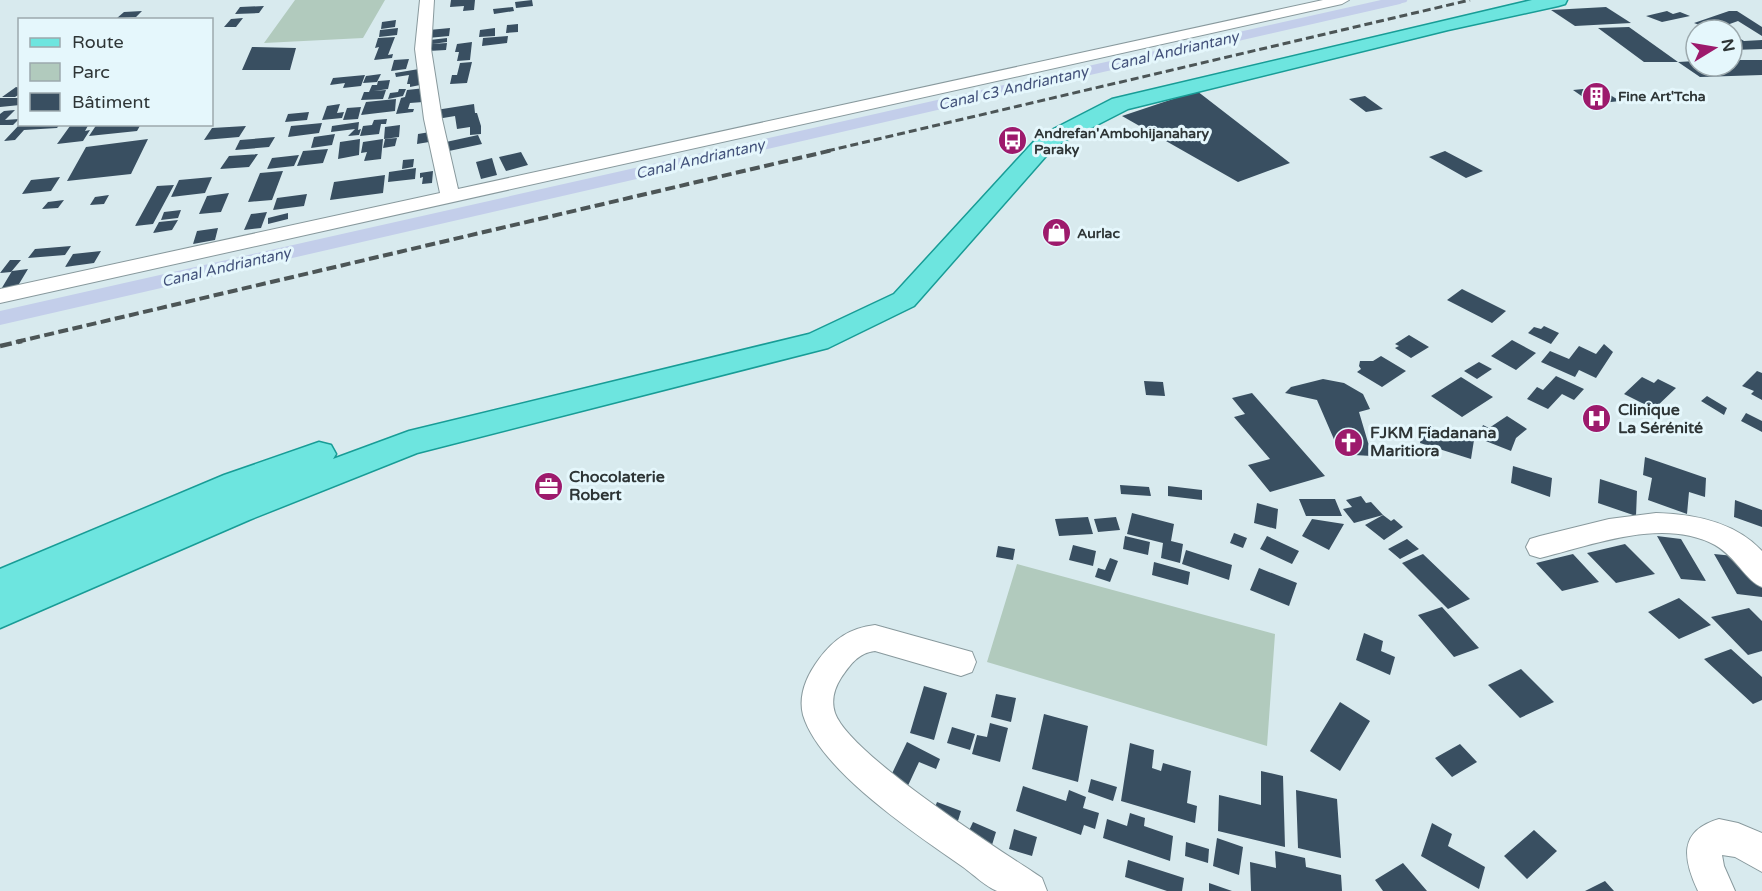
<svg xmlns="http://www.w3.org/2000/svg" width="1762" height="891" font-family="'Varela Round',sans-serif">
<rect width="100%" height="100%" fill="#d8eaee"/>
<path fill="#b1cabd" d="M295,0H385L363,38L264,43Z
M1017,564L1275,634L1267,746L987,662Z"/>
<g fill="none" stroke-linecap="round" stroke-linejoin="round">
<path stroke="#c3ceea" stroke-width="4.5" d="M762,145L1405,0"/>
<path fill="#c3ceea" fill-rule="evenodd" d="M1381,0H1407L1400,4L0,325V311Z"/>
</g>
<path fill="#394f61" d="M451,0H475L474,10L463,11L464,6L450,7Z
M532,0L533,6L516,8L515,2Z
M264,6L259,13L235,14L240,7Z
M513,7L514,11L494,14L493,9Z
M1606,7L1631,23L1575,26L1551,10Z
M142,11L136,17L117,18L124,12Z
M1667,11L1673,14L1680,12L1690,16L1662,22L1646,16Z
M1729,11H1737L1762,27V36L1738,21L1713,30L1694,23Z
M243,18L236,27H224L231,19Z
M396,20L395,27L381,29L382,22Z
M518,24V32L506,33L507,25Z
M1629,27L1678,62H1644L1598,28Z
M398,28L397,35L379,37L380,30Z
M450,28L449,36L428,38L429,30Z
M495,28V36L479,37L480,30Z
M508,36L507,43L482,46L483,38Z
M395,37L388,55L393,54L392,58L374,60L379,47L375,48L378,38Z
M447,38V42L432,44L447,43L446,50L428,51L430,40Z
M1739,38L1744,41L1762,40V49L1732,50V39Z
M472,42L470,60L457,61L459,52H466H455L457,44Z
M252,47L296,48L290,70H242Z
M409,59L406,69L391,71L394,60Z
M1732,60H1762V75L1700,77L1678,62L1696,61V66H1732Z
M472,62L467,83L450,84L452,75H457L460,63Z
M419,69L420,85L410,87V84H407L409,75L396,77L395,73Z
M381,74L377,82L363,83L366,76Z
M365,75L361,86L343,88L345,83L330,85L333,78Z
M390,80L388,89L374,91L386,90L383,99L361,100L364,92H369L372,85H377L378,81Z
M16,87L20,88V94L15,97H2Z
M425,88L423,102L410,103L408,109H414L413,112L396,114L401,98L405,97L407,90Z
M399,89H406L403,96L388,99L390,93L398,92Z
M1583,89L1586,91L1602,90L1620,101L1593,104L1573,90Z
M1197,91L1290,163L1238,182L1122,116Z
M1365,96L1383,109L1366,112L1349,99Z
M0,98H20V105L0,107Z
M396,99L395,111L361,115L366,102Z
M340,104L337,113L344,112L342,118L322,120L327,106Z
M474,104L475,113H477L481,126V134L470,135V127L457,129L455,116L437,119L436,110Z
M361,107L358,119L343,120L347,108Z
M15,110L5,120L19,119L13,125H0V114L4,111Z
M309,112L307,120L285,122L288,114Z
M387,119L386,124H381L379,134L360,136L363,126L372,125L374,120Z
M359,122L358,130L361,129L359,135L348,136L355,129L331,132L332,126Z
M322,123L319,133L288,137L291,126Z
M20,124L29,125L60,124L57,128L24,130L15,140L4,141Z
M89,124L85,131L90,130L83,141L57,144L70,126Z
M97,124H141L137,131L89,136Z
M400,125L399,137L384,139L385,127Z
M246,126L239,137L204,140L212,128Z
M430,132L429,142L417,144L418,134Z
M335,134L332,145L311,148L314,137Z
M478,135L482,144L449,151L446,142Z
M275,137L269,147L235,150L240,140Z
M397,138L395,146L383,148L385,139Z
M148,139L131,174L67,181L86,147Z
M360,139L359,155L338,159L340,142Z
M383,139L381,159L364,161L367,152L361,153L363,142Z
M328,149L323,163L297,166L303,151Z
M1445,151L1483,171L1466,178L1429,157Z
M521,152L528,165L506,171L499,157Z
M258,154L249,167L220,169L229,156Z
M299,155L294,166L267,169L272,158Z
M492,158L497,175L481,179L476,162Z
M414,159L413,167L402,169L403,160Z
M416,168L415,179L388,182L389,172Z
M283,171L272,200L248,202L260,173Z
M433,171L432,183L422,184L423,177L420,178V173Z
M385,175L383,193L330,200L334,182Z
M60,177L51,191L22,194L31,180Z
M212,177L205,193L171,197L179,180Z
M174,185L153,224L135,226L157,186Z
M229,193L221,212L199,214L207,196Z
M307,194L304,206L273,210L277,198Z
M109,195L104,204L90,205L95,197Z
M64,200L58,208L42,209L48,202Z
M181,210L178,218L161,220L164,212Z
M267,212L261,228L244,230L251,214Z
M288,213V219L268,224V218Z
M178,220L172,230L153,233L159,222Z
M218,228L215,240L193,244L197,231Z
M71,246L65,255L28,258L35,249Z
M101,251L94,263L65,267L73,254Z
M10,260H21L11,272L0,273Z
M28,269L16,289L0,291L12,271Z
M1462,289L1506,311L1492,323L1447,300Z
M1544,326L1559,333L1551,344L1528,333L1534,327L1541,329Z
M1409,335L1429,347L1411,358L1395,348L1399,346L1395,344Z
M1512,340L1536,353L1516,370L1491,356Z
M1604,344L1613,352L1596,378L1579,370L1575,377L1541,362L1550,351L1569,359L1579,346L1596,354Z
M1381,356L1406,371L1382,387L1357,372L1361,369L1359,366L1360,361H1373Z
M1479,362L1492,369L1477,379L1464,371Z
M1757,371L1762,373V400L1751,394L1754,391L1742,386Z
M1556,376L1584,389L1574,400L1562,394L1548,409L1527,399L1537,387L1543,390Z
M1461,377L1493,397L1462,417L1431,396Z
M1642,377L1654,383L1658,379L1676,388L1654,409L1624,394Z
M1323,379L1344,383L1363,394L1370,409L1359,412L1372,456L1354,455L1336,444L1317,400L1285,393L1291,387Z
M1144,381L1163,382L1165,396L1146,395Z
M1252,393L1325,476L1270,492L1248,465L1270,459L1234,417L1245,414L1232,398Z
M1707,396L1727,408L1724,415L1701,401Z
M1746,413L1762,421V432L1741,421Z
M1507,416L1527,429L1516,438L1511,451L1478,438L1483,425L1489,428Z
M1424,424L1474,440L1471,459L1420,443Z
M1645,457L1706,478L1705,497L1689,492L1687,514L1648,500L1652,478L1643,475Z
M1513,466L1552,478L1550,497L1511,483Z
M1600,479L1637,491L1636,516L1598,503Z
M1120,485L1149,487L1151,496L1121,494Z
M1168,486L1202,490V500L1168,496Z
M1361,496L1366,503L1371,502L1383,515L1354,523L1343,509L1352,507L1346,500Z
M1299,499H1335L1342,516H1306Z
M1735,500L1762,510V527L1734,517Z
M1257,503L1278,509L1276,529L1254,523Z
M1132,513L1174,524L1171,541L1183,544L1180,563L1161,558L1163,543L1127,534Z
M1383,515L1391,521L1394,519L1403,527L1384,540L1365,525Z
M1088,517L1093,534L1059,536L1055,519Z
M1116,517L1120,530L1098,532L1094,519Z
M1312,519L1344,524L1329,550L1302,536Z
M1234,533L1247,538L1243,548L1230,543Z
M1125,536L1150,542L1148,555L1123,549Z
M1267,536L1299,551L1292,564L1260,549Z
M1657,536L1681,539L1706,581L1681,579Z
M1407,539L1419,549L1400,559L1388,549Z
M1625,544L1655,574L1616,583L1587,553Z
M1073,545L1096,551L1093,566L1069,560Z
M998,546L1015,549L1013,560L996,557Z
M1186,550L1232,565L1229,580L1182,564Z
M1423,554L1470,599L1448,609L1402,563Z
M1573,554L1599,582L1562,591L1536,563Z
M1714,554L1744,557L1762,588V597L1737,594Z
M1110,558L1118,561L1110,582L1095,577L1098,568L1105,570Z
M1154,562L1190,572L1188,585L1152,575Z
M1259,568L1297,583L1289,606L1250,590Z
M1679,598L1711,625L1679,639L1648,612Z
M1442,607L1479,648L1454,657L1418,615Z
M1749,608L1762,621V651L1748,655L1711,617Z
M1364,633L1383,641L1381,651L1395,657L1390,675L1356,660Z
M1731,649L1762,677V700L1753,704L1704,659Z
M1521,669L1554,702L1520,718L1488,685Z
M924,686L947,693L934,740L910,733Z
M996,694L1016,698L1011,722L991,717Z
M1340,702L1370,721L1340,771L1310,751Z
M1044,714L1088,726L1078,782L1032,769Z
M990,723L1008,728L1000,762L972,754L977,735L987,737Z
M952,727L975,734L970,750L947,743Z
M907,742L940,759L936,769L919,762L905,792L887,784Z
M1130,743L1154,750L1152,768L1161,771L1163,763L1191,771L1187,803L1197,806L1195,823L1121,801Z
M1460,744L1477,762L1452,777L1435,758Z
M1261,771L1283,776L1285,847L1218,831L1219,795L1261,805Z
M1091,779L1117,787L1113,801L1088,792Z
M1023,786L1066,801L1069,790L1086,797L1083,808L1099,813L1095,829L1084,825L1081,835L1016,811Z
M1296,790L1337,799L1341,858L1298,848Z
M937,802L961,811L957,824L932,815Z
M1130,813L1145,818L1144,826L1173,836L1170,861L1103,838L1107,819L1127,826Z
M973,822L996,832L992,845L967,835Z
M1432,823L1452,834L1448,846L1485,867L1479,889L1421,856Z
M1014,829L1037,837L1032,856L1009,849Z
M1534,830L1557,851L1527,879L1504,856Z
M1217,838L1243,847L1239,875L1213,866Z
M1186,842L1209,849L1208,863L1185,856Z
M1275,851L1305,858L1306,867L1341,875L1342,891H1251L1250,862L1276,868Z
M1128,860L1184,878L1182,891H1167L1125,877Z
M1403,863L1427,891H1383L1375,880Z
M1605,881L1614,891H1585Z
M1209,883L1232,891H1209Z"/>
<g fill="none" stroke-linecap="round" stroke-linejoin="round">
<defs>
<path id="minor" d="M420,0H434L431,49L442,119L458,189L1323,0H1349L1342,4L0,303V289L440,193L424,119L415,49Z
M1656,513C1695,514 1735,522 1762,551V587C1747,582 1735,556 1715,545C1663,517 1593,545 1540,558L1530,555L1526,547L1530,539L1540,536L1609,519Z
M875,625L972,652L976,662L972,672L961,676L875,651C858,653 850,665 841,678C834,689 831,701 835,713C850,755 1000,850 1042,878L1047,891C1035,891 1008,891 997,891C986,887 973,874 963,867C916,834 820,771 803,715C798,695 807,675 819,659C834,639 850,628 875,625Z
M1719,819L1738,823L1762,833V872L1735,857L1722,855L1724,866L1735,891H1698C1683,859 1678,831 1719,819Z"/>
<path id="major" d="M1532,0H1567L1565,4L1558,6L1448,30L1128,109L1054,147L914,306L828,348L417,453L249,520L0,628V569L224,475L319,442L331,445L336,454L333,459L409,431L809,334L894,294L1038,137L1112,99Z"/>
</defs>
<use href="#minor" stroke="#88999d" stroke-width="2"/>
<use href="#major" stroke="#189c96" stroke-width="3"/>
<use href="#minor" fill="#fff" fill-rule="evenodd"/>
<use href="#major" fill="#6de5df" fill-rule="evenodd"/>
<path stroke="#4c5556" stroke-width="3" stroke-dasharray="8 4" stroke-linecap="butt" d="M827,151L1470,0"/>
<path stroke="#4c5556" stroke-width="4" stroke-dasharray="10 4.5" stroke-linecap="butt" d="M16,342L833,150"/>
<path stroke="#4c5556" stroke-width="4.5" stroke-dasharray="12 6" stroke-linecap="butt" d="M0,346L22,341"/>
</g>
<defs>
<symbol id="building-disc" viewBox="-11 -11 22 22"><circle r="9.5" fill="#9d1a6c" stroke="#e5f7fc"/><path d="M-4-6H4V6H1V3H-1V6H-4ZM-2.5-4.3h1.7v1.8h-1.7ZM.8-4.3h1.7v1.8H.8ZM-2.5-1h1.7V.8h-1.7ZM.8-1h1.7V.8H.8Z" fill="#fff"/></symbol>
<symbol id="bus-disc" viewBox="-11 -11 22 22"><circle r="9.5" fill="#9d1a6c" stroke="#e5f7fc"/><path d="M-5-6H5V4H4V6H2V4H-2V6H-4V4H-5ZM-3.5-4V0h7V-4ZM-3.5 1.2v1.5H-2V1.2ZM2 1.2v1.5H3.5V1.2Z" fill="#fff"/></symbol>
<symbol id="shop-disc" viewBox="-11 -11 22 22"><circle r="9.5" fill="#9d1a6c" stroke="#e5f7fc"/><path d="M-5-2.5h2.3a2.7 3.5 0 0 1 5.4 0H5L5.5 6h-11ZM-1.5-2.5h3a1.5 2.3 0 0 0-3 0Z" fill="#fff"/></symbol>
<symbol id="hospital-disc" viewBox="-11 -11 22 22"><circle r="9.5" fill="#9d1a6c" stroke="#e5f7fc"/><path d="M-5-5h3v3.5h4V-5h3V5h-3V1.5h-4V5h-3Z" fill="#fff"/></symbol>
<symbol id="church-disc" viewBox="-11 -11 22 22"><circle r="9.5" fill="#9d1a6c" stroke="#e5f7fc"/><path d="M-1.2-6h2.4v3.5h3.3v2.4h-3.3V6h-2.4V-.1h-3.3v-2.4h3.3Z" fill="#fff"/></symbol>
<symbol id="office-disc" viewBox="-11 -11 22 22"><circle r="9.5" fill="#9d1a6c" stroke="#e5f7fc"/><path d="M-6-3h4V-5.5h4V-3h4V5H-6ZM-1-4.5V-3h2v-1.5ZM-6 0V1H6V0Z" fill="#fff"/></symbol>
</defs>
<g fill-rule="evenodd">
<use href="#building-disc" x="1580" y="80" width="33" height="33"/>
<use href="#bus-disc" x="996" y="124" width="33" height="33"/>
<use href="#shop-disc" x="1040" y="216" width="33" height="33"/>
<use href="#hospital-disc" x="1580" y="402" width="33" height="33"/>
<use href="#church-disc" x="1332" y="426" width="33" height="33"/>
<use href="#office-disc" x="532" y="470" width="33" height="33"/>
</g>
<g text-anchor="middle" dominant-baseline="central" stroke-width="6" stroke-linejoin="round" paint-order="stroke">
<g font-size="14" font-weight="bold" fill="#2e3536" stroke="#e5f7fc" text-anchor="start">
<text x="1618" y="96">Fine Art'Tcha</text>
<text x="1034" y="133">Andrefan'Ambohijanahary<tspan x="1034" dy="16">Paraky</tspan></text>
<text x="1077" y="233">Aurlac</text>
</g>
<g font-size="15" font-style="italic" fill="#43527b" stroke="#e5f7fc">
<text transform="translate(1174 51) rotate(-13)">Canal Andriantany</text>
<text transform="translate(1013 88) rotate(-13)">Canal c3 Andriantany</text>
<text transform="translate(700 159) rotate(-13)">Canal Andriantany</text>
<text transform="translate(226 267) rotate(-13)">Canal Andriantany</text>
</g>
<g font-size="16" font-weight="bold" fill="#2e3536" stroke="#e5f7fc" text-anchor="start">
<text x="1618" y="410">Clinique<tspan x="1618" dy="18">La Sérénité</tspan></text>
<text x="1370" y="433">FJKM Fiadanana<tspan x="1370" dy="18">Maritiora</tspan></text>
<text x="569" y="477">Chocolaterie<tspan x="569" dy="18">Robert</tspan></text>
</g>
</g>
<rect x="18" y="18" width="195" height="108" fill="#e5f7fc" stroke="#9ca9ad" stroke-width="1.5"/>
<rect x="30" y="38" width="30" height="9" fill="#6de5df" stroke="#9ca9ad" stroke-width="1.5"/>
<text x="72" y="48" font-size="18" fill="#2e3536">Route</text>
<rect x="30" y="63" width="30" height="18" fill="#b1cabd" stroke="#9ca9ad" stroke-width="1.5"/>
<text x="72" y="78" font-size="18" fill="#2e3536">Parc</text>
<rect x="30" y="93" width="30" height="18" fill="#394f61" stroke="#9ca9ad" stroke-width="1.5"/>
<text x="72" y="108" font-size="18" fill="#2e3536">Bâtiment</text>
<g transform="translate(1714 48) rotate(79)"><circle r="28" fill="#e5f7fc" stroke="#9ca9ad" stroke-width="1.5"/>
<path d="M0-4.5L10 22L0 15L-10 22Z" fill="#9d1a6c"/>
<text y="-9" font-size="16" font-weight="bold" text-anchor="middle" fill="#2e3536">N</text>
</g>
</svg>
